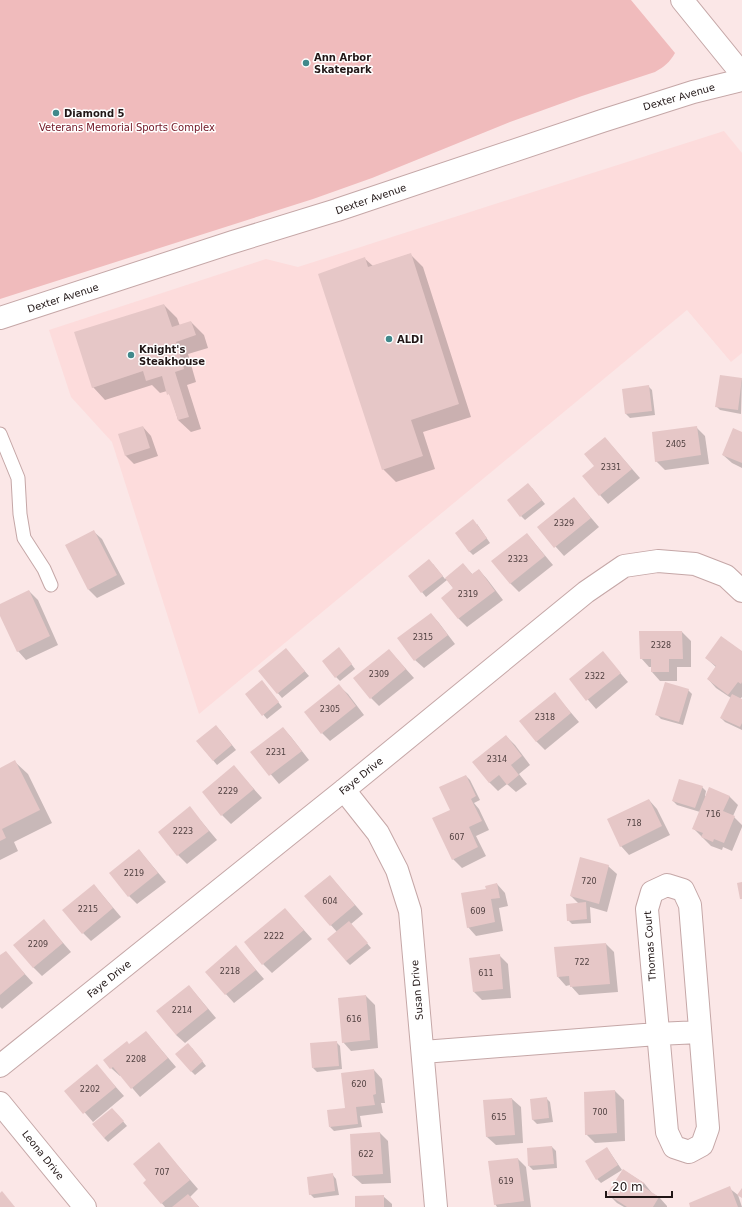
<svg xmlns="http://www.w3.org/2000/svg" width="742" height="1207" font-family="'DejaVu Sans',sans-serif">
<rect width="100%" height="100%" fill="#fbe7e7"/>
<path fill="#fddcdc" d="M724,131L742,153V353L731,362L687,310L199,714L112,442L71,397L49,330L266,259L298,267Z"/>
<path fill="#f0bbbc" d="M0,0H631L675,53C670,62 664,67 655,72L582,96L510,122L372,178L313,199L0,299Z"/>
<path fill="#0003" d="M410,254L423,267L471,417L423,432L435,469L396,482L383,469L364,258L373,266Z
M164,305L177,318L180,326L191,322L204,335L208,348L188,354L196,382L187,385L201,429L191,432L178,420L171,397L167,391L160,393L152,385L105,400L93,387Z
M742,379L741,414L720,410L716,406Z
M648,386L652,390L655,415L630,418L626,414L623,390Z
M143,427L151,436L158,456L134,464L126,456L119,435Z
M696,427L705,436L709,464L665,470L656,461Z
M742,433V468L732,463L723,455Z
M605,438L640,478L608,504L600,495Z
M532,488L545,504L525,520L521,516Z
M574,498L599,527L564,556L538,527Z
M477,524L490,543L473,555L469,551Z
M93,531L102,539L125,584L97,598L89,590Z
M527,534L553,565L519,592L510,583Z
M433,564L445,579L463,564L473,575L479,570L487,579L503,600L467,627L459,619L443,598L454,589L447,580L426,597L409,576Z
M29,591L38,600L58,645L26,660L18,651L0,613V605Z
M431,614L439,623L455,644L424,668L415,660Z
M682,632L691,641V667H677V681H660L652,672V667H649L641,658Z
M389,650L414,678L379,706L371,698Z
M742,652V697L740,699L742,700V730L725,722L721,718L731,698L716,688L708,679L717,668L706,658Z
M343,653L355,669L340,681L336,677Z
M603,653L628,682L596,709L570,679Z
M290,654L309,676L282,698L259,671Z
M266,686L282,707L267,719L246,694Z
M339,686L348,694L364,715L330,741L322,733Z
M688,690L692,694L683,725L661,719L657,715Z
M555,694L579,722L545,750L536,741Z
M283,728L291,737L309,760L279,784L252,752Z
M220,730L236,750L217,765L197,741Z
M506,736L515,745L530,765L519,774L527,784L516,792L507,784L498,791L489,782Z
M15,762L28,774L52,823L14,842L18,851L0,860V769Z
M234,767L262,798L231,824L222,815Z
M466,776L470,780L480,800L474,803L479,809L489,830L476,836L486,856L462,868L453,859L452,810Z
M702,787L706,791L705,796H729L738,805L733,816L742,825V827L732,851L723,847L722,850L711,846L693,828L700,812L677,805L673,801Z
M649,800L657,809L670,835L629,855L621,846Z
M190,808L217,840L187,864L178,855Z
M139,850L166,882L137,904L129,896Z
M608,866L617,874L607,912L590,907L591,923L572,924L568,920L579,904L571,896Z
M330,876L363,914L351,924L371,948L350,965L346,961L337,932L306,897Z
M497,884L505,893L508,906L499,908L503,931L476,936L468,927L487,889Z
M94,885L121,917L91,941L83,933Z
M285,909L312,939L272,973L263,964Z
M44,921L71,952L42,976L33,967Z
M606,944L614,952L618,992L579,995L570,985L566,986L558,977Z
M236,947L264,979L234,1003L206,972Z
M5,952L33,983L2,1009L0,1007V957Z
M500,956L508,964L511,998L482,1000L474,992Z
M189,986L216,1018L185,1043L176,1035Z
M366,996L375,1005L378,1048L351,1051L343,1042Z
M146,1032L176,1067L140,1097L121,1075L120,1076L111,1068L130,1045Z
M336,1042L340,1046L342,1069L317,1072L313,1068Z
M192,1048L206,1066L195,1075L191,1071Z
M97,1066L124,1096L93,1122L66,1091Z
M374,1070L382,1079L385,1103H381L383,1113L360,1116L362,1127L334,1131L330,1127L347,1109Z
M615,1091L624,1100L625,1141L595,1143L586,1134Z
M546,1098L550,1102L553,1122L537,1124L533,1120L531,1100Z
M512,1099L521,1107L523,1143L496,1145L487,1137L484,1101Z
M116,1113L127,1126L108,1142L104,1138Z
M380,1133L388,1141L391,1183L362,1184L353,1176Z
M159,1144L198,1189L190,1197L199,1207H165L145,1183L148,1180Z
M552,1147L556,1151L557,1168L533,1170L529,1166Z
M607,1148L622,1170L601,1183L597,1179Z
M518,1159L526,1167L531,1207H497L495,1204Z
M623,1170L644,1183L652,1193L659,1197L667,1206V1207H624L617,1203L608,1194Z
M332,1174L336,1179L339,1195L314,1198L310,1194Z
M729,1188L738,1195L742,1207H691Z
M383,1196L392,1204V1207H356Z"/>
<path fill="#e6c7c7" d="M411,253L459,404L411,420L423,456L382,470L318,274L365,257L368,267Z
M164,304L172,327L191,321L196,335L176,342L184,369L175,372L189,417L178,420L169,394L167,395L162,376L146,381L143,371L92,388L74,332Z
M720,375L742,378L738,410L715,407Z
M649,385L652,411L625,414L622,389Z
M143,426L150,448L125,456L118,434Z
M697,426L701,455L655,462L652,432Z
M733,428L742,432V463L722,455Z
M605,437L632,469L599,496L582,476L594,466L584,454Z
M528,483L542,500L520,517L507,500Z
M574,497L591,518L554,548L537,527Z
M473,519L487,538L469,552L455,533Z
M94,530L117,575L88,590L65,545Z
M527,533L545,556L510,584L491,561Z
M429,559L443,576L421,593L408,576Z
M463,563L472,574L479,569L495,591L458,619L441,598L453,588L445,578Z
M29,590L50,636L17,652L0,616V604Z
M431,613L448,635L414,661L397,638Z
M639,631H682L683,659H669V672H651V659H640Z
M721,636L742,651V682L741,684L738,682L728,695L707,679L716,666L705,658Z
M339,647L352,664L335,678L322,661Z
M286,648L305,671L277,694L258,671Z
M389,649L406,669L370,699L353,678Z
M603,651L621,673L586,701L569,679Z
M262,680L279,702L262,716L245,694Z
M665,682L689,689L679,722L655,715Z
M339,684L356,706L321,734L304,712Z
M555,692L571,713L536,742L519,721Z
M732,694L742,699V723L740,727L720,718Z
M216,725L232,745L213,761L196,741Z
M283,727L302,751L269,776L250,752Z
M506,735L522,756L511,765L519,775L507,785L499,775L489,783L472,762Z
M15,760L40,810L2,829L6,838L0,841V768Z
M234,765L254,789L221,816L202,792Z
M466,775L476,796L471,799L482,821L469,827L478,847L452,860L432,818L450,810L439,787Z
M679,779L703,786L695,808L672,801Z
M709,787L730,796L723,811L735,816L724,843L714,839L713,842L701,837L703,833L692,829Z
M649,799L662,826L620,847L607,819Z
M190,806L209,831L177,856L158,832Z
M139,849L158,873L128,897L109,873Z
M580,857L609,865L599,904L570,896Z
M330,875L355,905L330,926L304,896Z
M742,882V899H740L737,883Z
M497,883L500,898L491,899L495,922L467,928L461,893L486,889L485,886Z
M94,884L113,908L82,934L62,910Z
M586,902L587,919L567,921L566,904Z
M285,908L304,930L262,965L244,942Z
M44,919L63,943L33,968L13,945Z
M349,921L368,943L346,961L327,939Z
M606,943L610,984L570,987L569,976L557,977L554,947Z
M236,945L256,970L225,995L205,972Z
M6,951L25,974L0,995V955Z
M500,954L503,989L473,992L469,958Z
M189,985L208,1009L176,1035L156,1011Z
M366,995L370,1040L342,1043L338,998Z
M146,1031L168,1058L131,1089L113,1067L110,1069L103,1060L127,1041L129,1044Z
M337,1041L339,1066L312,1068L310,1043Z
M188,1043L203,1061L191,1072L175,1054Z
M97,1064L116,1087L83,1114L64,1091Z
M374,1069L376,1094L373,1095L375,1105L356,1107L358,1124L329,1127L327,1110L345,1108L341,1073Z
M615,1090L617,1133L585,1135L584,1092Z
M547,1097L549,1118L532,1120L530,1099Z
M512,1098L515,1135L486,1137L483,1100Z
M112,1108L124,1121L104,1138L92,1124Z
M380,1132L383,1174L352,1176L350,1134Z
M159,1142L190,1180L161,1204L143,1183L146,1180L133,1164Z
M552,1146L554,1164L528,1166L527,1148Z
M607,1147L618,1165L596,1180L585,1161Z
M518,1158L524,1201L494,1205L488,1161Z
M623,1169L644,1183L642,1186L659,1197L653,1207H627L607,1194Z
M333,1173L335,1191L309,1195L307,1177Z
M730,1186L738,1207H690L689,1203Z
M742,1188V1198L737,1195Z
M2,1191L15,1207H0V1193Z
M188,1194L199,1207H172Z
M384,1195V1207H355V1196Z"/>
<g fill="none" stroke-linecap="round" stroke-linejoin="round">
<defs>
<path id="service" d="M0,434L18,478L20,514L24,538L44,569L51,585"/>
<path id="minor" d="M344,790L378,833L397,870L410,911L436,1207
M667,885L683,890L690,905L708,1128L702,1145L689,1152L674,1147L667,1132L647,909L652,892Z
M423,1052L657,1034L700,1032
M0,1066L344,790L586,592L624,566L658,561L695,564L726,576L742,591
M0,1103L85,1207"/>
<path id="secondary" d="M682,0L742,74
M0,318L233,242L337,210L602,121L693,92L742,80"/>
</defs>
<use href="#service" stroke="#c5a7a7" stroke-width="15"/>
<use href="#minor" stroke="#c5a7a7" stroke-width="24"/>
<use href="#secondary" stroke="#c5a7a7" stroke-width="24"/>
<use href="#service" stroke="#fff" stroke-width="13"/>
<use href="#minor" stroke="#fff" stroke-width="22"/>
<use href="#secondary" stroke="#fff" stroke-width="22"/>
</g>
<g fill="#41898b" stroke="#fff" stroke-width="1.5">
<circle cx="306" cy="63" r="4"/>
<circle cx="56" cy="113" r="4"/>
<circle cx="389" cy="339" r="4"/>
<circle cx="131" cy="355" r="4"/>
</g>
<g text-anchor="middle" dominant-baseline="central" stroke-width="3" stroke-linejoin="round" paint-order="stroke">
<g font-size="8" fill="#524242">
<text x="676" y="444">2405</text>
<text x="611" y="467">2331</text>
<text x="564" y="523">2329</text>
<text x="518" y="559">2323</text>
<text x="468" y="594">2319</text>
<text x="423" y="637">2315</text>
<text x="661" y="645">2328</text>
<text x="379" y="674">2309</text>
<text x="595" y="676">2322</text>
<text x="330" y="709">2305</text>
<text x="545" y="717">2318</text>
<text x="276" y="752">2231</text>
<text x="497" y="759">2314</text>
<text x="228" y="791">2229</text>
<text x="713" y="814">716</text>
<text x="634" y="823">718</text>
<text x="183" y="831">2223</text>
<text x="457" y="837">607</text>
<text x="134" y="873">2219</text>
<text x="589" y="881">720</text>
<text x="330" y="901">604</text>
<text x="88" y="909">2215</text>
<text x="478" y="911">609</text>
<text x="274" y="936">2222</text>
<text x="38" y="944">2209</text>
<text x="582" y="962">722</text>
<text x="230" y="971">2218</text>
<text x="486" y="973">611</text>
<text x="182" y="1010">2214</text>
<text x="354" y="1019">616</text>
<text x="136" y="1059">2208</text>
<text x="359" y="1084">620</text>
<text x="90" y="1089">2202</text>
<text x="600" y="1112">700</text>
<text x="499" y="1117">615</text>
<text x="366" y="1154">622</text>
<text x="162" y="1172">707</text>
<text x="506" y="1181">619</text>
</g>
<g font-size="10" font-weight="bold" fill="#211616" stroke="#fff" text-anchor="start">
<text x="314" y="57">Ann Arbor<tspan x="314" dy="12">Skatepark</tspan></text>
<text x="64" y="113">Diamond 5</text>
<text x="397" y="339">ALDI</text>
<text x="139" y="349">Knight's<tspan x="139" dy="12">Steakhouse</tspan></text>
</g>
<g font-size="10" fill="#211616" stroke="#fff">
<text transform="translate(679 97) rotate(-16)">Dexter Avenue</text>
<text transform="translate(371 199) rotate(-19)">Dexter Avenue</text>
<text transform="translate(63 298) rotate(-18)">Dexter Avenue</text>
<text transform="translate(361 776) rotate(-39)">Faye Drive</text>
<text transform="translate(650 946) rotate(-94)">Thomas Court</text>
<text transform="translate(109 979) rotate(-39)">Faye Drive</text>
<text transform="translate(417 990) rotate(-95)">Susan Drive</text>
<text transform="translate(43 1155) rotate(51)">Leona Drive</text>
</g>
<g font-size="10" fill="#6f1322" stroke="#fff">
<text x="127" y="127">Veterans Memorial Sports Complex</text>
</g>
</g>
<path d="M606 1191v6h66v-6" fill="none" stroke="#211616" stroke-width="2"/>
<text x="612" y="1191" font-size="12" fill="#211616" stroke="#ffffff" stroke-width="3" paint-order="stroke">20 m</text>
</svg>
